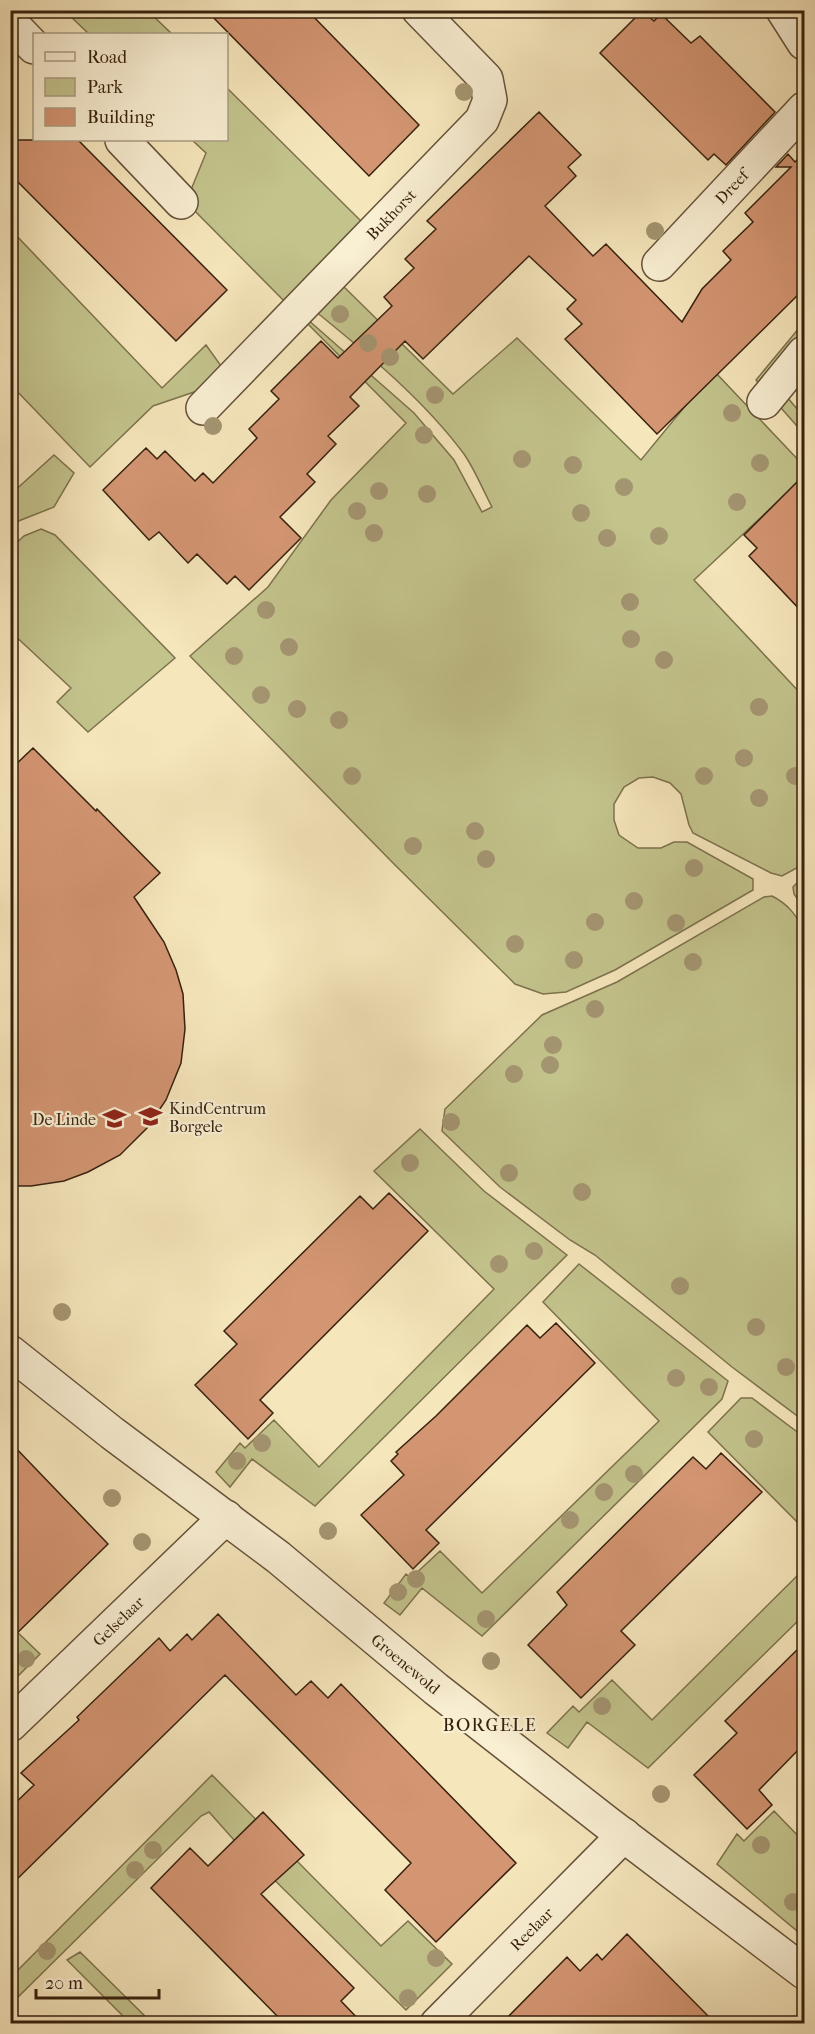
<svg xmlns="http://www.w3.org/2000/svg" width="815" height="2034" font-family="'IM FELL French Canon',serif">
<rect width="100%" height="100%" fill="#f6e6bc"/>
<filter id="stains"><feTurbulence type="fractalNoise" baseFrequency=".00333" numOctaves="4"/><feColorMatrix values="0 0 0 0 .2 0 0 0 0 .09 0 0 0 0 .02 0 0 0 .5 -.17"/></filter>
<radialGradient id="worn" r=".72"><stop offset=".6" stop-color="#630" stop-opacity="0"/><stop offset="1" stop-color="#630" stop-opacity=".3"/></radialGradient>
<path fill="#c3c38c" stroke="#7d724d" stroke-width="1.5" d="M65,11H148L172,34H89Z
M227,88L365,225L289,306L186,202L206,153L192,140H226Z
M11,230L162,388L206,345L224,370L197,391L153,406L90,467L10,384V323L12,318L10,316Z
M343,286L453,394L517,338L641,460L714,371L804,466V477L694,580L804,697V864L782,876L771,873L693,833L689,825L681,794L670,783L653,777L639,778L624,787L614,804V820L619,835L638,848H661L674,842H687L753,879V890L615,970L566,992L543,994L515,984L394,864L190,656L268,587L331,500L406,423L305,321L307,319L414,413L454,460L482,512L492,507C483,490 475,470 464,454C423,399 368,354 315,311Z
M804,322V344L767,393L756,380Z
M804,363V381L787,397L804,417V434L774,400Z
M54,455L74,473L54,507L16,522L11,527V494Z
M41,529L55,535L175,658L88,732L57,702L71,688L11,632V548L24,536Z
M804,876V908L794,894L793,887Z
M772,896C788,904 796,915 804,930V1421L732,1367L595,1255L570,1240L500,1187L442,1131L445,1109L542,1015L617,982L764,897Z
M420,1129L484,1191L567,1255L315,1506L252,1459L230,1487L216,1472L240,1443L245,1448L274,1420L319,1467L494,1289L374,1171Z
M579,1264L728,1381L722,1399L482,1636L422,1588L400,1615L384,1603L406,1574L411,1578L440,1551L482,1593L659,1421L543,1302Z
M741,1398H752L804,1437V1529L708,1432Z
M804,1569V1615L648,1768L587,1722L568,1748L547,1733L573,1706L579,1712L612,1680L652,1720Z
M10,1625L40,1654L11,1683H10Z
M212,1775L381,1946L408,1921L452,1964L406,2010L234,1840L209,1812L201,1816L11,2004V1977Z
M774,1811L804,1842V1924L797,1931L717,1864L737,1834L744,1841Z
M80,1952L152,2023H130L67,1960Z"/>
<path fill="#d39572" stroke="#37210e" stroke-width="1.5" d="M206,10H307L419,125L369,176Z
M642,11L654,21L661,14L691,43L700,36L775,112L726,165L714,154L708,160L600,53Z
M539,112L581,155L568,167L576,176L545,206L593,256L606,244L682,322L702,289L731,260L723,251L753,222L745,213L791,167H776L788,154L795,162L804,153V289L657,434L565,339L582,324L567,309L576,300L529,256L423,359L405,341L350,397L359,406L328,436L336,444L307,474L315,482L280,517L301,538L249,590L235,576L227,584L197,554L188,563L159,532L149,540L103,490L146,448L157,459L165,451L195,481L203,473L213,483L257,438L249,429L279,399L271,391L321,341L338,358L392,306L384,297L414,268L405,259L436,229L427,221Z
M10,140H78L227,290L176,341L10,174Z
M804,475V614L749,556L757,548L744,535Z
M33,748L96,811L97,809L160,873L134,897L164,942L176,970L183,994L185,1029L181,1063L166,1100L147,1128L120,1155L88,1172L64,1181L31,1186H10V770Z
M389,1193L428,1231L260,1400L273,1413L248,1439L195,1385L237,1344L224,1331L360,1196L373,1209Z
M556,1323L595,1363L426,1530L439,1543L413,1569L361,1515L404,1475L391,1461L398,1454L396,1452L436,1416L527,1325L540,1338Z
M10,1442L108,1544L10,1640Z
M721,1453L762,1492L621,1631L635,1645L581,1698L528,1645L567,1605L557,1592L693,1457L706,1469Z
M218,1614L296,1695L311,1681L328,1698L341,1684L516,1863L436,1942L385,1890L411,1863L225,1675L10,1886V1808L34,1785L21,1773L79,1720L77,1717L159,1638L170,1651L187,1634L192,1640Z
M804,1643V1744L759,1790L772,1805L747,1829L694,1775L737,1733L725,1721Z
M263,1812L304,1855L261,1894L354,1988L341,2001L363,2024H285L151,1888L190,1848L208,1866Z
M627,1934L716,2024H501L567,1957L580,1971L597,1954L602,1960Z"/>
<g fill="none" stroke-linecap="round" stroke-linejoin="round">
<defs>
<g id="street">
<path d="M783,10L804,43"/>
<path d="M10,22L34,47"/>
<path d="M122,140L181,202"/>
<path id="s1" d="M659,264L804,109"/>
<path d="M764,402L804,353"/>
<path id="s2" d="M203,408L482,120L490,100L486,79L419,10"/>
<path id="s3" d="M10,1352L112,1433L278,1557L436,1689L606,1822L804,1972"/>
<path id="s4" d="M10,1725L226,1517"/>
<path id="s5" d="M437,2024L624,1835"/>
</g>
</defs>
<use href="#street" stroke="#67523a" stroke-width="36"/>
<use href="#street" stroke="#f9efd3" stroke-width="33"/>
</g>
<g fill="#a49571">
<circle cx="464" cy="92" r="9"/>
<circle cx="655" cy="231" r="9"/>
<circle cx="340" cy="314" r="9"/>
<circle cx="368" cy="343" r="9"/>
<circle cx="390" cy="357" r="9"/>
<circle cx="435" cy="395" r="9"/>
<circle cx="732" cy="413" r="9"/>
<circle cx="213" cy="426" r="9"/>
<circle cx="424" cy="435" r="9"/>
<circle cx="522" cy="459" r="9"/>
<circle cx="760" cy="463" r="9"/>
<circle cx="573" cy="465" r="9"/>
<circle cx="624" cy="487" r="9"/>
<circle cx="379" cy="491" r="9"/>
<circle cx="427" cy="494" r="9"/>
<circle cx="737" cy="502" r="9"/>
<circle cx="357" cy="511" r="9"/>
<circle cx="581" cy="513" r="9"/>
<circle cx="374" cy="533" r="9"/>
<circle cx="659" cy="536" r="9"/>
<circle cx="607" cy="538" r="9"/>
<circle cx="630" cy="602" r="9"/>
<circle cx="266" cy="610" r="9"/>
<circle cx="631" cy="639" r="9"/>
<circle cx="289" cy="647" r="9"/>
<circle cx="234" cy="656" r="9"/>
<circle cx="664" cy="660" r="9"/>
<circle cx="261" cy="695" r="9"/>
<circle cx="759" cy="707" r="9"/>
<circle cx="297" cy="709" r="9"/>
<circle cx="339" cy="720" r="9"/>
<circle cx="744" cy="758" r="9"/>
<circle cx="352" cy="776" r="9"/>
<circle cx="704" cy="776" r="9"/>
<circle cx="795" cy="776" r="9"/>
<circle cx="759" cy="798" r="9"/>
<circle cx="475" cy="831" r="9"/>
<circle cx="413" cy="846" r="9"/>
<circle cx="486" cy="859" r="9"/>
<circle cx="694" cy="868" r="9"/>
<circle cx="634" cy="901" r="9"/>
<circle cx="595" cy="922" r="9"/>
<circle cx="676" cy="923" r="9"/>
<circle cx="515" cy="944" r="9"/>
<circle cx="574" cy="960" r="9"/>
<circle cx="693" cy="962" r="9"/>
<circle cx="595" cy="1009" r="9"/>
<circle cx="553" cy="1045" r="9"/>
<circle cx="550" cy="1065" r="9"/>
<circle cx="514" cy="1074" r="9"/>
<circle cx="451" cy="1122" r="9"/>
<circle cx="410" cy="1163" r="9"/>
<circle cx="509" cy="1173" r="9"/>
<circle cx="582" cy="1192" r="9"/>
<circle cx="534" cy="1251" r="9"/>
<circle cx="499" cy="1264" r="9"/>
<circle cx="680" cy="1286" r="9"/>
<circle cx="62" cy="1312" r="9"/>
<circle cx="756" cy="1327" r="9"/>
<circle cx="786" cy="1367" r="9"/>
<circle cx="676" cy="1378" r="9"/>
<circle cx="709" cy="1387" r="9"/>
<circle cx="754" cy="1439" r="9"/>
<circle cx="262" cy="1443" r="9"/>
<circle cx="237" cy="1461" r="9"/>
<circle cx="634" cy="1474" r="9"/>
<circle cx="604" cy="1492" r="9"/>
<circle cx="112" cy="1498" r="9"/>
<circle cx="570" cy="1520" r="9"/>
<circle cx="328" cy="1531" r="9"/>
<circle cx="142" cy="1542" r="9"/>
<circle cx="416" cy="1579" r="9"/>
<circle cx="398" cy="1592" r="9"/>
<circle cx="486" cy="1619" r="9"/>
<circle cx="26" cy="1659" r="9"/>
<circle cx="491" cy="1661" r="9"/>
<circle cx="602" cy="1706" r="9"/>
<circle cx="661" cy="1794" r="9"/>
<circle cx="761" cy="1845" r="9"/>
<circle cx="153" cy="1850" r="9"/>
<circle cx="135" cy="1870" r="9"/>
<circle cx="793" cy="1902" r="9"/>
<circle cx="47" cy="1951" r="9"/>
<circle cx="436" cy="1958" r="9"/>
<circle cx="408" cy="1998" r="9"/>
</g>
<defs>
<symbol id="school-bare" viewBox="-9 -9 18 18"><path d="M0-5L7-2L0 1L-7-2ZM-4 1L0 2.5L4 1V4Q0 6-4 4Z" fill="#8f2418" stroke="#f9efd3" stroke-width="2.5" paint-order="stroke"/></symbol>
</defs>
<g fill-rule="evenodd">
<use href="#school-bare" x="134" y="1100" width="33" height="33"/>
<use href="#school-bare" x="98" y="1102" width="33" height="33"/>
</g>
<g text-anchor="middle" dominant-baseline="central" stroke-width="4.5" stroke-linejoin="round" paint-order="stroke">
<g font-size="16" fill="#37210e" stroke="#f9efd3">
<text stroke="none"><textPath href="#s1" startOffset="106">Dreef</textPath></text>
<text stroke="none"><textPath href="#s2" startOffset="270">Bukhorst</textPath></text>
<text stroke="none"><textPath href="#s4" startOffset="150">Gelselaar</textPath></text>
<text stroke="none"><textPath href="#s3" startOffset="504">Groenewold</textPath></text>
<text stroke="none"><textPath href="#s5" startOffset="134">Reelaar</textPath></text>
</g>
<g font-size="16" fill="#37210e" stroke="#f9efd3" text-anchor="start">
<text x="169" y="1108">KindCentrum<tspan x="169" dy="18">Borgele</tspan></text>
<text x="96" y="1119" text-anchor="end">De Linde</text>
</g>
<g font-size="18" letter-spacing="1.5" fill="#37210e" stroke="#f9efd3">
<text x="490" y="1725">BORGELE</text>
</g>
</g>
<rect width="815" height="2034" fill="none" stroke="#f6e6bc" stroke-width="36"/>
<rect x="12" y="12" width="791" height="2010" fill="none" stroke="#37210e" stroke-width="3"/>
<rect x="18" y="18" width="779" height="1998" fill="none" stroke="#37210e" stroke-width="1.5"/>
<rect x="33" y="33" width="195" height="108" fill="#f9efd3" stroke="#ab9d84" stroke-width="1.5"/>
<rect x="45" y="52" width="30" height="9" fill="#f9efd3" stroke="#ab9d84" stroke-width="1.5"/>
<text x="87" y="63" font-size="18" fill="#37210e">Road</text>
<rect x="45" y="78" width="30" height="18" fill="#c3c38c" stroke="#ab9d84" stroke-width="1.5"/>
<text x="87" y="93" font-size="18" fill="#37210e">Park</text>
<rect x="45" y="108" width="30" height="18" fill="#d39572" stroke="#ab9d84" stroke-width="1.5"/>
<text x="87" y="123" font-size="18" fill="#37210e">Building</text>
<path d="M36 1989v9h123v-9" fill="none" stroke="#37210e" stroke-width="3"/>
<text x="45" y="1989" font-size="18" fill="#37210e" stroke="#f9efd3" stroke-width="4.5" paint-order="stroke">20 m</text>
<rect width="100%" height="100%" filter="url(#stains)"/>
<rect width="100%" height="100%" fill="url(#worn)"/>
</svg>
